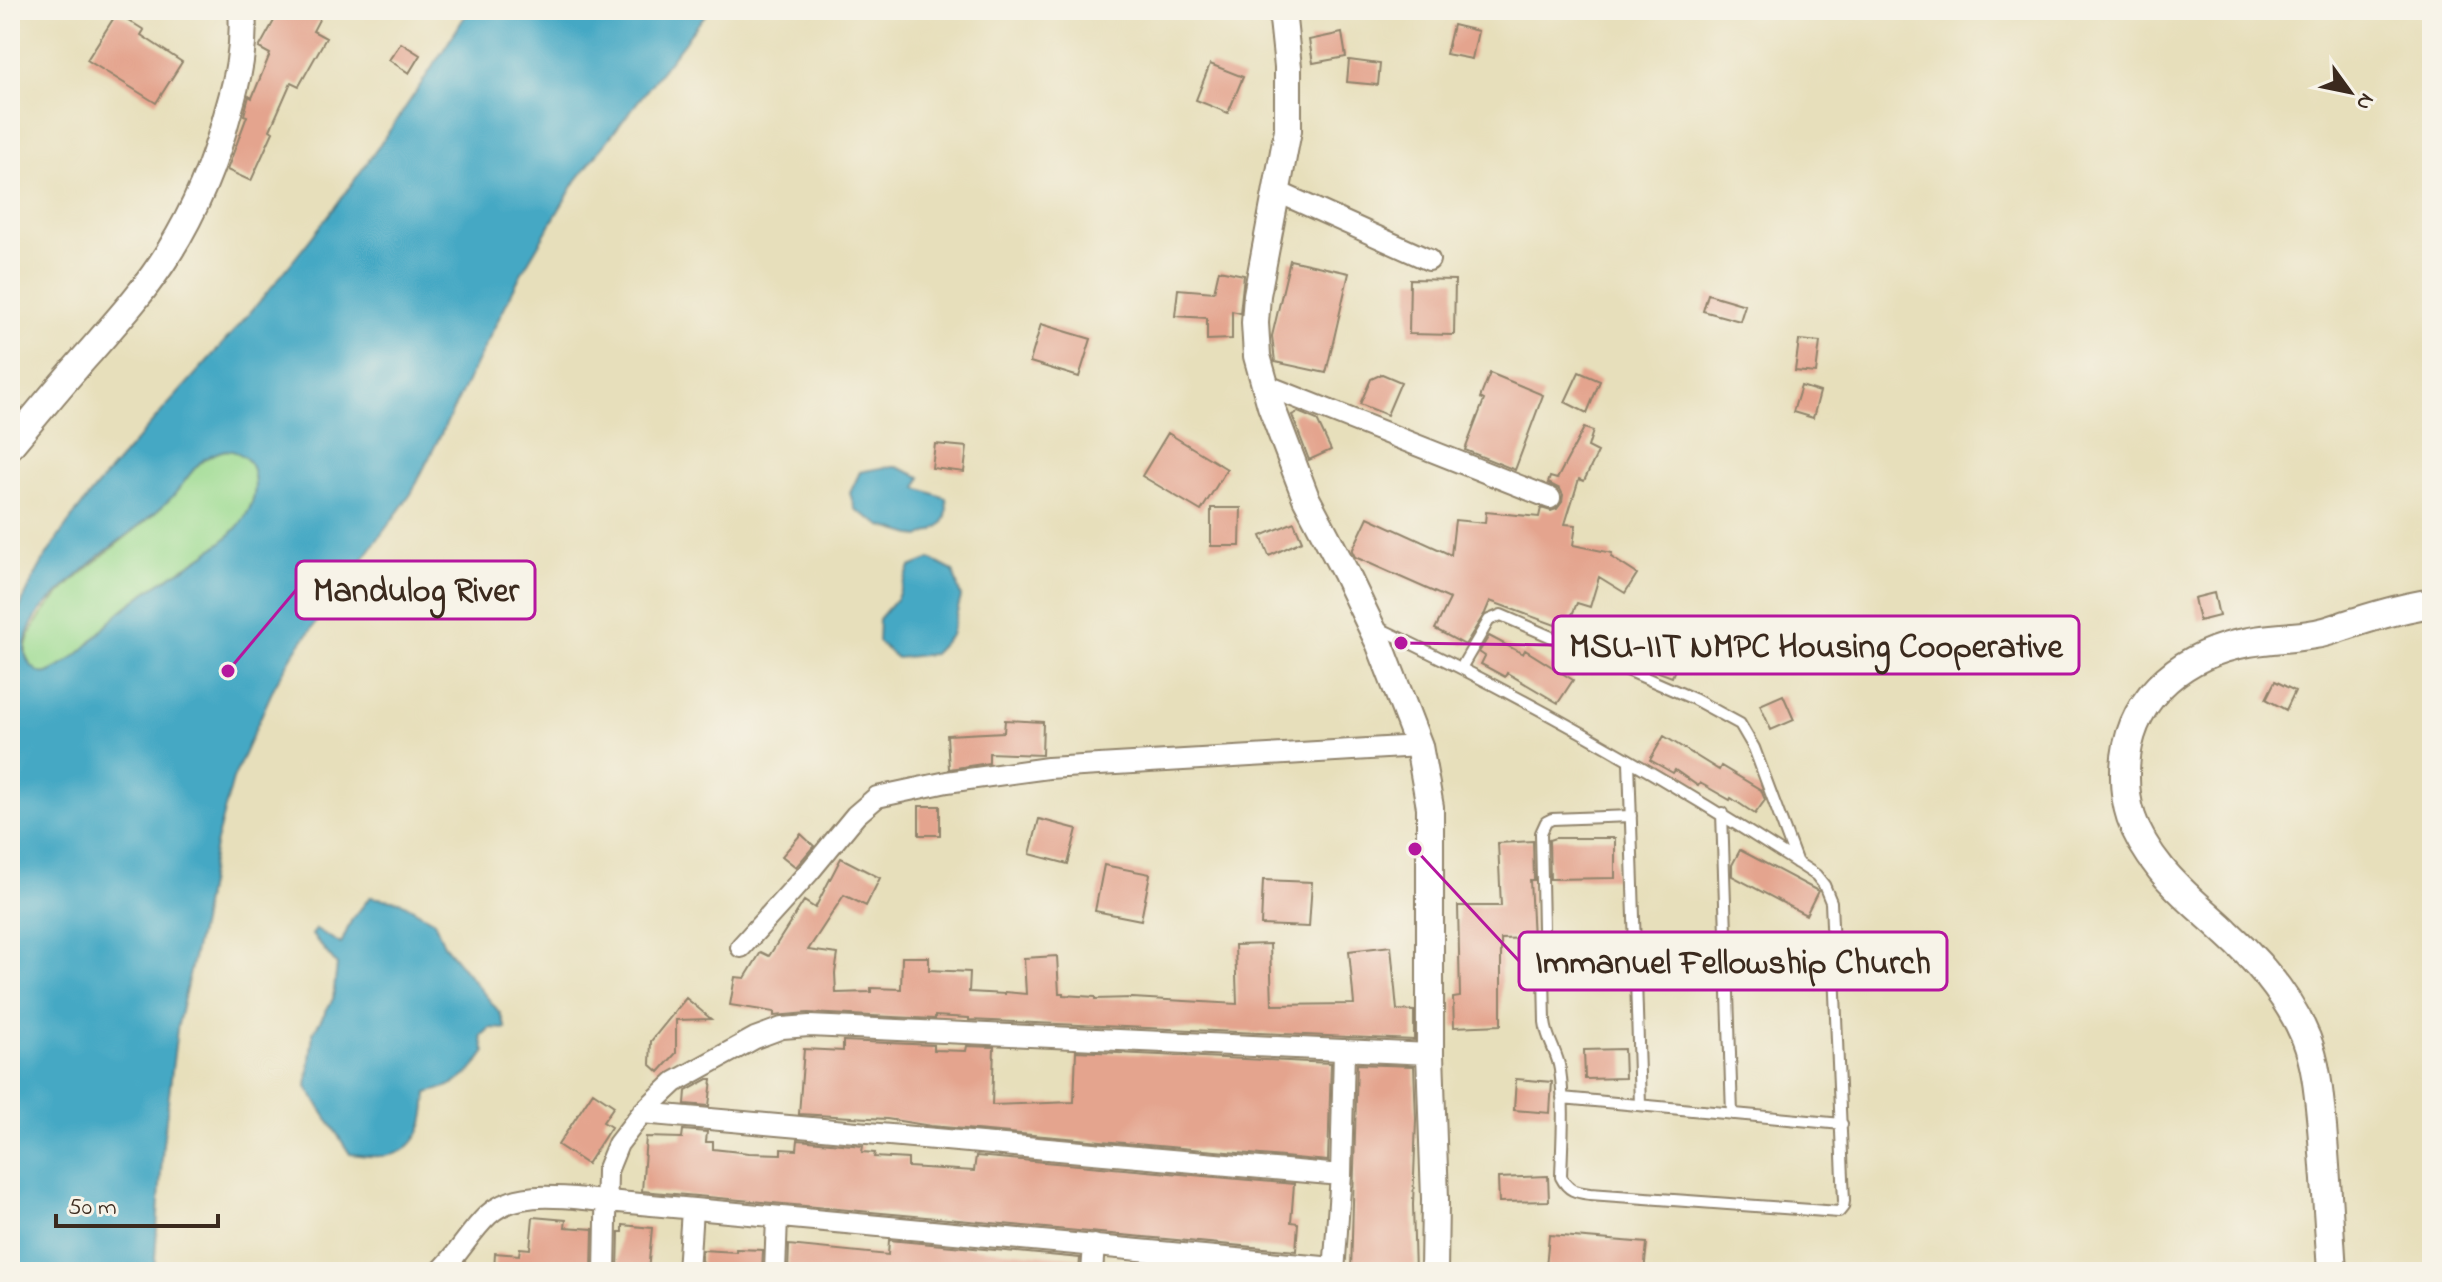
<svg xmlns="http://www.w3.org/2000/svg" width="2442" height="1282" font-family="'Indie Flower',sans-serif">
<rect width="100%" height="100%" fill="#f7f3e8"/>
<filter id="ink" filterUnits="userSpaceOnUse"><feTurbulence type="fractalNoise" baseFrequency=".0125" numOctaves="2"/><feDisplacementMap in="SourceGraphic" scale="16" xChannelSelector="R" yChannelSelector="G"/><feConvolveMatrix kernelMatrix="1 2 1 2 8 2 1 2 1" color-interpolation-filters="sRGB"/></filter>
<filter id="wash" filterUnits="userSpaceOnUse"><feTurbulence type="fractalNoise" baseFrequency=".006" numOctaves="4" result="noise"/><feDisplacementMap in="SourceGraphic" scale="32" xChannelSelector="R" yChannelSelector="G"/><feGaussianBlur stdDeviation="1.8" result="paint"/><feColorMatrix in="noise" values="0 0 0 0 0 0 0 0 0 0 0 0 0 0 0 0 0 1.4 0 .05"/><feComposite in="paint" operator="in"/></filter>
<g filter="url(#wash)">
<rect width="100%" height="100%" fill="#e7dfbb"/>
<path fill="#9cdb91" stroke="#6c8258" stroke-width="2" d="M226,450C238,451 249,457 253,470C269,532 184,564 145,593C135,601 125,607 116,616C99,633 72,668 47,674C41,675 35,671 31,666C0,626 120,543 146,521C155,513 165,505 172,496C191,475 197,457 226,450Z"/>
<path fill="#44a8c4" stroke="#406971" stroke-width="2" fill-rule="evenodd" d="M469,10H709L576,181L521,274L411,494L293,654L274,687L233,779L215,845L201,923L177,1029L163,1144L154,1272H10V636C33,558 88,495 141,435C191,378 245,322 292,262C357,182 414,97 469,10ZM226,450C239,451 249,458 253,470C269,532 184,564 145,593C135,601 125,607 116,616C93,639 83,655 52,671C46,674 42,675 36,670C15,655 28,628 40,611C47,602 58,594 66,586C78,575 90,564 102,554C126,535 152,518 173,496C191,475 197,456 226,450Z
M886,467H897L921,477L917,488L946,498C950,524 941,527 919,537L882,526L855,509L850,493L860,472Z
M930,559L953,571L961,597L951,635L933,654L897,658L878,642L879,619L897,598L910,567Z
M370,897L399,901L434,921L444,945L500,1013L506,1029L490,1028L481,1036L485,1053C469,1077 455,1087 427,1093C426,1103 426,1116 422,1126C408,1161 381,1158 350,1154L307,1087L313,1033L333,999L337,965L312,935L316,929L341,944L351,921Z"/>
<g id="blocks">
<path fill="#e4a48e" d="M280,10H324L313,31L326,38L299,86L291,82L270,130L273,132L251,181L227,170L247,116L244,115L249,96L252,98L270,54L259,48Z
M117,13L144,30L141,35L182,62L156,103L87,60Z
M1453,25L1478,31L1472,59L1446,54Z
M1342,33L1346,57L1313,63L1309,40Z
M401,43L420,55L409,73L389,60Z
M1349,60L1380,64L1378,85L1347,82Z
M1210,64L1243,77L1228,113L1196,100Z
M1290,260L1349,273L1326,373L1275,362L1272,336Z
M1219,270L1244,275L1240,313L1232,311V339L1207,340V318L1175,316L1178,289L1214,292Z
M1410,279L1455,280L1454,335L1409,334Z
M1708,294L1745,305L1740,321L1703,311Z
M1041,324L1091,339L1079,377L1030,362Z
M1799,340L1820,342L1816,373L1795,371Z
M1579,372L1600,381L1587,413L1565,402Z
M1490,373L1543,395L1515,470L1465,450L1484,400L1480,398Z
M1382,374L1401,382L1387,415L1360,404L1371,379Z
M1801,386L1820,392L1813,418L1793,412Z
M1298,412L1317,420L1331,450L1309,460L1292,415Z
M1584,428L1593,431L1588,447L1598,452L1584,481L1579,479L1565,524L1576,525L1573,545L1612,553L1611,557L1637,574L1625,593L1599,577L1590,607L1577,603L1566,629L1490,601L1485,613L1465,645L1435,629L1450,599L1355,557L1352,551L1368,517L1451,555L1455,520L1485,523L1486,512L1539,517L1541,508L1551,511L1557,509L1562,502L1563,495L1560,489L1548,483L1550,477L1557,479Z
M1168,433L1227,469L1201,511L1142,476Z
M935,444L967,447L964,472L932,468Z
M1211,508H1241L1240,546H1211Z
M1294,522L1302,541L1269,556L1261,536Z
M2214,593L2219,616L2199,621L2194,598Z
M1489,636L1523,654L1525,650L1573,680L1558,703L1507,673L1505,677L1481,664L1485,656L1479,652Z
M1659,639L1683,648L1672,677L1648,668Z
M2275,681L2295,691L2286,710L2266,699Z
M1783,695L1794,720L1771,730L1760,705Z
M1005,720L1043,722L1042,755L989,753V763L949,769L947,735L1004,732Z
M1664,736L1719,770L1721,766L1761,790L1765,800L1755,814L1731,798L1730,800L1700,783L1698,786L1675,770L1673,773L1650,760Z
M919,806H940V835H919Z
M1039,819L1077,829L1068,864L1030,854Z
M801,834L814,846L796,867L782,856Z
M1555,838H1615V878L1550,879L1549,840Z
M1533,841L1534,880H1530L1533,938L1501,939V1025L1454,1027L1453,998L1460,997L1458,906H1501L1498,843Z
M1740,850L1818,891L1806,915L1732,876V865Z
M841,858L880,878L866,906L844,895L808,950L838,954L835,973L836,993L871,992V988L901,989L902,957H929V970L970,972L969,992L1005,994V992L1026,994L1024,958L1057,956L1059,993H1063V995L1095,997V999L1132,998L1237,1004L1235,945L1270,944L1272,1005L1354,1004L1349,951L1391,946L1397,1010L1414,1011V1040L969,1020V1018L935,1016V1019L808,1013L774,1016V1012L730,1005L735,977L745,978L761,952L769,956L804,901L815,908Z
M1104,865L1150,874L1141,920L1095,911Z
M1263,880L1312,882L1309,927L1261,925Z
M686,998L711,1019L676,1020V1053L659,1072L650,1064L651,1041Z
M843,1041L934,1045V1050L966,1051L967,1046L994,1047L992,1105L1074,1102L1076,1051L1331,1063L1328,1161L931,1126L887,1119L799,1114L804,1049L843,1051Z
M1624,1049L1625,1078L1585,1079L1584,1050Z
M1357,1064L1414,1066L1416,1119L1413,1205L1415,1272H1351Z
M708,1079H712L709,1106L685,1104L686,1091Z
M1516,1079L1552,1082L1550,1113L1514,1110Z
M593,1092L614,1106L603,1122L611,1127L587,1164L558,1145Z
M683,1130L707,1132L706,1142H713V1149L749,1153L781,1154V1149L797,1150L798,1140L863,1146L862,1152L875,1153L874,1157L908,1159V1167L974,1171L976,1156L1294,1184L1291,1222L1298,1223L1296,1251L642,1191L646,1137L682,1138Z
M1548,1176L1549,1201L1499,1202L1498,1178Z
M533,1217L566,1220L565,1227L593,1229L592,1272H494L495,1253L519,1255L520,1248L530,1249Z
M623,1225L652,1228L648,1272H618L619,1232H623Z
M1549,1235L1647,1243L1644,1272H1599L1546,1267Z
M889,1240L1080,1258L1079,1272H788L789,1245L888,1255Z
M736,1249L763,1250L762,1272L701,1270L702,1250L736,1252Z"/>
</g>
</g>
<g filter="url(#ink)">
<use href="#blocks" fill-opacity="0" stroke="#91846c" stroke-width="2"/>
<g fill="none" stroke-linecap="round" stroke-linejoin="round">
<defs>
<path id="service" d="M1377,627C1529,699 1675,783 1816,875L1824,885L1831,902L1844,1201L1843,1207L1839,1212L1590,1194C1576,1192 1568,1191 1561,1177C1562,1142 1565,1105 1560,1070C1558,1053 1547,1041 1545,1022L1541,833L1546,822L1552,819L1631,816
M1461,668L1489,620L1501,615L1694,699L1740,724L1754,748L1797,863
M1629,761L1640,1105
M1722,813L1732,1114
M1562,1098L1842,1124"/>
<path id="minor" d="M1278,192L1429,260
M1265,385L1550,498
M741,947L809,872L856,815L877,797L947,782L1048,768L1419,746
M642,1113L1341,1175
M440,1272C458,1255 470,1232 488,1215C518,1187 571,1199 608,1201L1334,1268
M605,1272L607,1171L618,1144L642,1113L675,1082L755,1038L782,1028L809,1026L1430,1054
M688,1272L692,1209
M775,1272L777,1217
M1092,1272L1094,1245
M1334,1272L1341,1175L1344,1050"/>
<path id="tertiary" d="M1282,10L1288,67V130L1257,295L1255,323L1257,356L1271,406L1306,498L1345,572L1380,645L1419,746L1430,807V1054L1435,1199L1434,1272
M10,446C36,415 62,383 89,353C117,321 146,289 169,252C196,209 215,162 228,112C238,78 245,46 242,10"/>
<path id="secondary" d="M2332,1272C2329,1224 2326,1175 2322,1127C2319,1097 2317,1066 2306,1038C2289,997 2258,961 2226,932C2204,911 2180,893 2161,869C2133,834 2121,803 2126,757C2134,692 2187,653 2249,642C2271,638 2293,638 2315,634C2329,632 2342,626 2356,622C2381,614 2406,607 2432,603"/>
</defs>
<use href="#service" stroke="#91846c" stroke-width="14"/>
<use href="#minor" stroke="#91846c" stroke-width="24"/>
<use href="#tertiary" stroke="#91846c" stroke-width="30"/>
<use href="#secondary" stroke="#91846c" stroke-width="32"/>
<use href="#service" stroke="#fff" stroke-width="10"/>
<use href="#minor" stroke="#fff" stroke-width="20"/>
<use href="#tertiary" stroke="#fff" stroke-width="26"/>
<use href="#secondary" stroke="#fff" stroke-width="28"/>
</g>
</g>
<path fill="none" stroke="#b5179e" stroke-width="3" d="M228 671L296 590M1401 643L1553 645M1415 849L1519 961"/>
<g fill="#b5179e" stroke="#f7f3e8" stroke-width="3">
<circle cx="228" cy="671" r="8"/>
<circle cx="1401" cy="643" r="8"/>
<circle cx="1415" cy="849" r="8"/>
</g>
<g fill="#f7f3e8" stroke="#b5179e" stroke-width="3">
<rect x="296" y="561" width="239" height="58" rx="8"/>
<rect x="1553" y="616" width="526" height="58" rx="8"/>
<rect x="1519" y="932" width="428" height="58" rx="8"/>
</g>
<g font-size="34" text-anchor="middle" font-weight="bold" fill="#3b2a1e">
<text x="416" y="601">Mandulog River</text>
<text x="1816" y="657">MSU-IIT NMPC Housing Cooperative</text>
<text x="1733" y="973">Immanuel Fellowship Church</text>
</g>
<rect width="2442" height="1282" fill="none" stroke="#f7f3e8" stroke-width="40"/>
<g transform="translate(2350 92) rotate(123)" stroke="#f7f3e8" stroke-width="6" paint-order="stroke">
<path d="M0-6L14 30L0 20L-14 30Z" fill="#3b2a1e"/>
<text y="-12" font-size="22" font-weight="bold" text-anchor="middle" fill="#3b2a1e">N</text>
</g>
<path d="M56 1214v12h162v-12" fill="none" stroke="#3b2a1e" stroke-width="4"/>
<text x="68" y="1214" font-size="24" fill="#3b2a1e" stroke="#f7f3e8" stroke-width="6" paint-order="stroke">50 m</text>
</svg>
